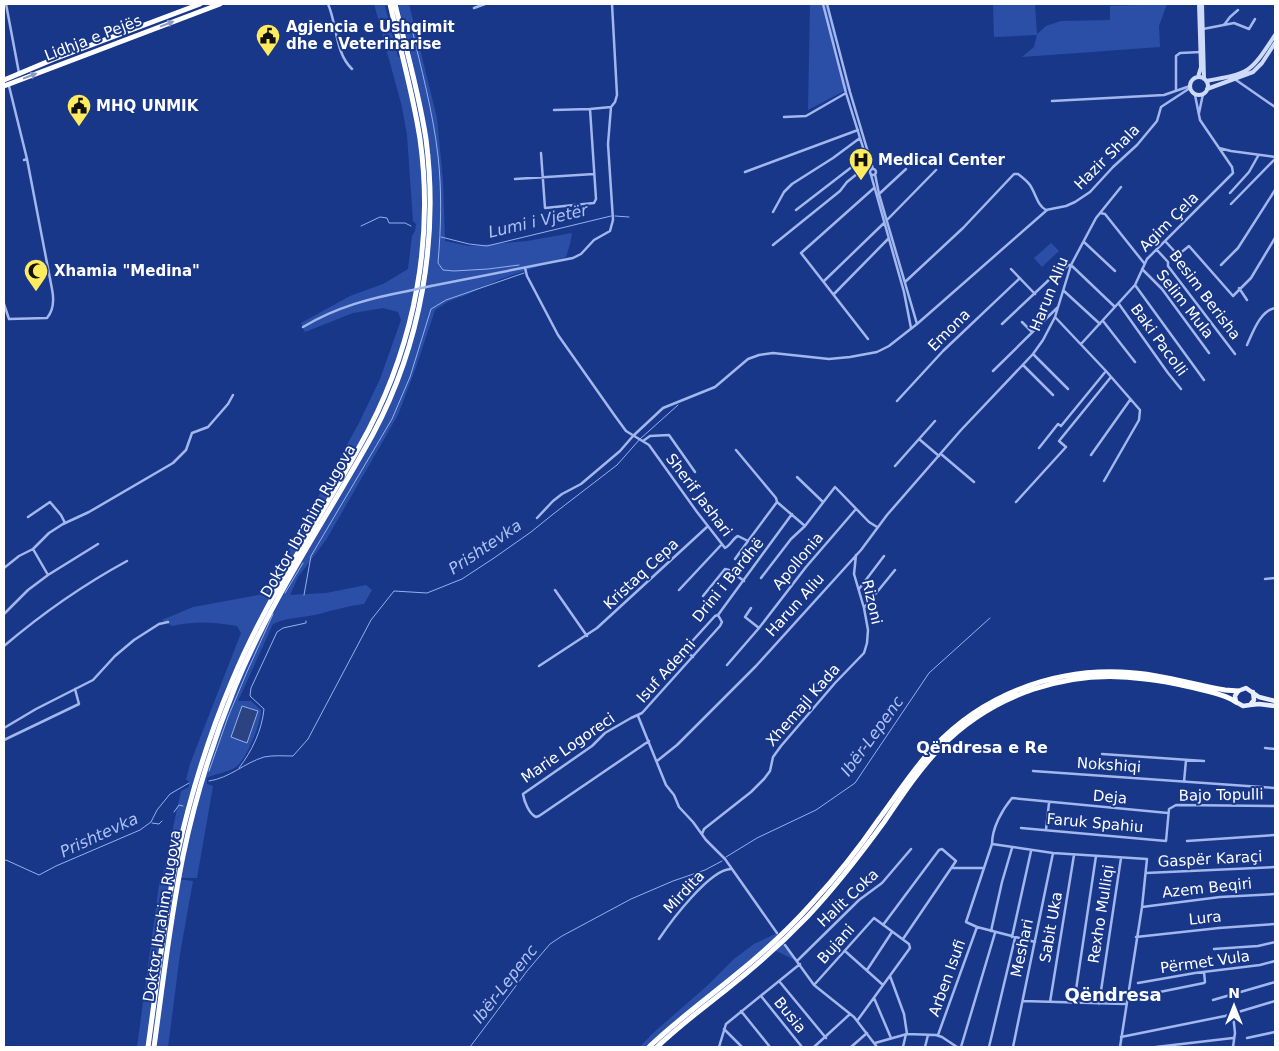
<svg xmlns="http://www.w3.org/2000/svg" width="1279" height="1051" font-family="'DejaVu Sans',sans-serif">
<rect width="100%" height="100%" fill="#193789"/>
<path fill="#2b4fa7" d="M374,4H395L385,6L398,57L411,54L398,4H409L437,118L443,181L445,241L469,246L527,241L572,233L570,244L566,257L498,280L466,295L449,301L435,310L415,370L398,415L326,540L298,577L290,595L326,593L366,585L372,590L364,604C348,606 334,610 319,614C303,618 287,617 273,624L238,701H251L261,710C261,723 247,759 236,767C227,773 216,773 207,778V784L213,786L197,878H170L193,881L180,954L168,1047H137L160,878H167L163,874L181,791L189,787V781L186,780L190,764L241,633L237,626C212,622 197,621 172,626L162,620L193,607L264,594L359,423L380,379L401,320L398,312L383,308L353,313L305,332L301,323L350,296L383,284L408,269L412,236L415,231L416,224L413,221L407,135L402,107Z
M810,4H827L834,35L836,54L848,89L808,110Z
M993,4H1035L1037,34L1046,26L1061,21L1110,20V6L1167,4L1159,26L1160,47L1022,57L1034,47L1037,35L994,37Z
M1051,243L1059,251L1042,267L1034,258Z
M777,933L797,961L774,950L657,1047H640L653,1033L708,985L734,959L754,944Z"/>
<path fill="#2c4381" stroke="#94b0f0" d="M242,706L258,711L247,743L231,737Z"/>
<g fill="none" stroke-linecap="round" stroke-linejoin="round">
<path stroke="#94b0f0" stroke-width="1" d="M411,25C421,68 433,112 438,156C442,191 441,228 438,263L443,270L454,271L488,269L519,265
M615,216L629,217
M361,226L380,217L387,218L389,223H405L411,226
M441,237L469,244L487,246L611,216
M285,593L303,563
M304,595L311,556L392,419L410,377L431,309L446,300L524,273
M239,768C252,751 262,730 264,709L250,696L251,688L277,632L283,628L306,623V621
M209,771L228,717L246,674L273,614
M209,781C230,778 244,763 264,757C273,755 284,756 293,756L308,739L371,620L394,591L427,593L462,579L494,558L531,532L552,515L617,465L640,439L678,405
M174,812L179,805L183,806
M152,823L159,824L162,821
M726,857L757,838L816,810L855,783L929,673L990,618
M4,861L6,860L39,875L56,866L140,830L151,822L157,810L170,794L189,783
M470,1047L527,971L550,944L562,936L631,899L673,881L705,870L722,861"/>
<path stroke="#a2b7ed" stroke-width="2.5" d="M6,4L19,73
M328,4C337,24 335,53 352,69
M823,4L846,93L870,170
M827,4L850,92L873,169
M474,8L485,4
M1224,25L1230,17L1238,10
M1203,29L1234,23L1249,29L1255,19
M1236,80L1275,107
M9,86L27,159L24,160
M1176,90V56L1180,53L1201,52
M1052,101L1164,95L1190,86
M554,110L590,109
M1199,113L1203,94
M784,117L806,116L846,93
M1219,148L1231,151L1275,157
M541,153L545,208L594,203L596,199L590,109L611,107L615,102L617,95L612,4
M870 172a3 3 0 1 1 6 0a3 3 0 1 1-6 0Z
M745,172L858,130
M875,174L879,194L917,324
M871,175L904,292L911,328
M515,179L594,174
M1230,193L1249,172L1258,156
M878,195L906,169
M1231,204L1275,159
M796,210L866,156
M773,212L784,192L792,184L833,158L860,138
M1100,213L1105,214L1144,263
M887,220L936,170
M1165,241L1178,255L1189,246L1233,296L1251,278L1275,238
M1084,242L1115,271
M773,245L840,191L847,182L868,165
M1157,250L1168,262V266L1235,354
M1221,265L1238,248L1275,190
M525,268L527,276L558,335L615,416L626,431L649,445L697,512L725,548C731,545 733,538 738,536L748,541L777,502L805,526L835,487L869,522L877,527
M1011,269L1035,294
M1142,269L1162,289L1209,353
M824,281L884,223
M905,282L963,228L1014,174H1018C1022,177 1027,181 1030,185C1036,194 1037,205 1046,210L1066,206L1075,202L1090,192L1113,167L1137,145L1157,121L1161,107L1190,88
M1135,285L1204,380
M431,286L573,258L581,254L594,240L610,231L613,220L608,144L611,107
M1239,288L1247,300
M1064,291L1100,324
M834,294L888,239
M4,304L9,319L47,318C54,310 54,299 52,289L27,159
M1119,304L1168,373L1181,389
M1055,317L1106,371L1140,410L1139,420L1104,481
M1103,321L1135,362
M1022,322L1032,332
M1002,324L1052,277L1069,265H1071L1115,307
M303,327C336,307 371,298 408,291
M868,339L801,253L874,188
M1081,344L1135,285L1147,259L1233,173L1232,167L1200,120L1195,95
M1247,345C1253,332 1260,311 1275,308
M1033,354L1068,389
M1023,365L1053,395
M993,371L1058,307
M897,401L943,351L1020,278
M919,439L935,421
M643,441L650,436L669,435L695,472
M1039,448L1058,424L1061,426L1106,371
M736,450L776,498L777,502
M941,454L974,482
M1091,455L1130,400
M895,466L919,439L939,456
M797,477L823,502
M1016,502L1066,447L1059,441L1111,377
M28,517L50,502L61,515L65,523
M537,518L553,501L562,494L581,484L620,451L633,436L663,408L715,387L748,359L759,355L773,353L829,359L850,357L877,352L889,346L917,324L1047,210
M33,549L48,575L98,544
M735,559L748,541
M4,568L19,556L33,549L49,533L63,524L89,512L173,463L186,450L192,433L208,427L228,404L233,395
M761,578L791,539L805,526
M1265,579L1275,578
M859,589L884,556
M555,590L587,636
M679,590L722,544
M703,596L725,569L729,570L744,581
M751,608L745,617L759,628L806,567L856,509
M864,608L895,570
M4,614L28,590L48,575
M4,646C44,612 81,586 127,561
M693,657L686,651V648L715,616L718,615L792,514
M727,665L759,628
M539,666L597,628L708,526
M638,716L666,785L674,795L679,807L693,822L706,840L725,859L777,933
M4,728L36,709L93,680L115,656L134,640L159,624L168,622
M4,740L79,704L75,689
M649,741L539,816L536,817C529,814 524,801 523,794L592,746L605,733L631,718L642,713L720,626L722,622L718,615
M1265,748L1275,749
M1102,754L1204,761
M657,761L677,745L756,666L861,550L887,515L961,430L1033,354L1043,340L1055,317L1071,265L1096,218L1121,187
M1033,771L1275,788
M1184,782L1186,760
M1021,828L1166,841L1169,809L1176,805L1275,806
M1046,830L1049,803
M702,834L704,829L751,792L764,779L770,771L773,757L781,746L835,683L864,653L867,643L868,630L864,608L854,574L856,555
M1187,841L1275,835
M992,844C992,828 1002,810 1012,798L1168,813
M952,868H984
M1146,873L1275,867
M1142,907L1220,897L1275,894
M883,925L939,850L942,849L956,861L903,939
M991,931L1002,882L1012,848
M1012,937L1031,851
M1136,937L1219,928L1275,924
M659,939C671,921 710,869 731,869
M1035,942L977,927L966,922L992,844L1053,853L1147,859L1142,907L1120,1047
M785,945L814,985L854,1017L877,1047
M1214,949L1258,946L1275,942
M845,951L883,985
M797,961L859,900L882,883L911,849
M867,970L892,932
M890,976L904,1014L907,1034
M779,981L826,1038
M1138,983L1195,973L1260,965L1275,961
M814,985L874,918L909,944L910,948L857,1021
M761,996L802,1047
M1135,997L1204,983L1205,982L1204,972
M874,998L891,1038
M1213,1000L1275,982
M1023,1001L1125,1004
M1050,1002L1074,855
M1074,1003L1096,856
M1099,1004L1121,858
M741,1011L770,1047
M1233,1014L1235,1033L1233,1047
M724,1029L742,1047
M938,1035L977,927
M1121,1037L1225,1016L1275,1001
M1247,1038L1275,1032
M875,1043L907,1034L936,1035L942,1037L957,1047
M719,1047L726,1024L800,964
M814,1047L850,1014
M851,1047L867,1033
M903,1047L906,1034
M925,1047L928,1035
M961,1047L995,933
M989,1047L1015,938
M1013,1047L1053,853
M1156,1047L1233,1038"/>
<path stroke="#cedafa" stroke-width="4" d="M1202,4L1204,79
M1198,77L1201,67L1199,4
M1190 86a9 9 0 1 1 18 0a9 9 0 1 1-18 0Z
M1206,81C1251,73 1250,73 1275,35
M1207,89L1253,72L1262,63L1275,43"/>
<path stroke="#e8edff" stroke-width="4.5" d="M1253,692L1254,700L1250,705L1243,706L1236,702L1235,696L1238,691L1246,688L1259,697L1275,701
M1250,705L1259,704L1275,706"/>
<path stroke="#fff" stroke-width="5" d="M4,80L54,59L200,4
M4,86L220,4
M148,1047C157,983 164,919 177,856C190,796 208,738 232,681C269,592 324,514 369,429C415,340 434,238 420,139C413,93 400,49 390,4
M154,1047C163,983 170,919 183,856C195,798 213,741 235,687C272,597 327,518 373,434C421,344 439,239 426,139C419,93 406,48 395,4
M649,1047C675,1022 705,1000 733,977C762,954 789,929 813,902C837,876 859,848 879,819C897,795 913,769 934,747C982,696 1051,669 1121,672C1156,673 1191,684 1225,690L1238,691
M657,1047C679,1026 703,1008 727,989C755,967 783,942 808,916C836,886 860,855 884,822C901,797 918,771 939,749C992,694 1069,668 1145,679C1164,681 1223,692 1236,702"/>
<path stroke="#a2b7ed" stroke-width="2.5" d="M408,291L431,286"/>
</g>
<defs><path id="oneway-solid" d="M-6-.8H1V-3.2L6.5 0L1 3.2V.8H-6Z" transform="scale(1.25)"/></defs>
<g fill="#8c9bc4">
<use href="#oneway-solid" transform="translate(167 24) rotate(-21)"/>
<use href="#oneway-solid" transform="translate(30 76) rotate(-21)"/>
</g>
<defs>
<symbol id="civic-pin" viewBox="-11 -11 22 30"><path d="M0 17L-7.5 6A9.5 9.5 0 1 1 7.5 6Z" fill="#ffeb5e" stroke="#193789"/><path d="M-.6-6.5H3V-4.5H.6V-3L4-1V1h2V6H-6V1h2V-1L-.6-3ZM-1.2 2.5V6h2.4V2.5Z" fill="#111"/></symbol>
<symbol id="hospital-pin" viewBox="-11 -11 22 30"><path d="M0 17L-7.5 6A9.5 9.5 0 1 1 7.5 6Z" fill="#ffeb5e" stroke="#193789"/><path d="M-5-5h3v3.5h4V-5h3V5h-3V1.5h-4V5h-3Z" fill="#111"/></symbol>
<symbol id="mosque-pin" viewBox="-11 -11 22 30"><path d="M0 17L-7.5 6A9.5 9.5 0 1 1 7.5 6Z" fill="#ffeb5e" stroke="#193789"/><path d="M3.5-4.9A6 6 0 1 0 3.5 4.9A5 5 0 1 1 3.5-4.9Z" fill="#111"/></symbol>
</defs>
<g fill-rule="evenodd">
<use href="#civic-pin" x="254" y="22" width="28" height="38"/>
<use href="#civic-pin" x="65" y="92" width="28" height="38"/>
<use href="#hospital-pin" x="847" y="146" width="28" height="38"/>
<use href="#mosque-pin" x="22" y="257" width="28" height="38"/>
</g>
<g text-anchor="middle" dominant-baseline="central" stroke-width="4" stroke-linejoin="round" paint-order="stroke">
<g font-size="15" font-weight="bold" fill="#fff" stroke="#193789" text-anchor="start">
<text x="286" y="27">Agjencia e Ushqimit<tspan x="286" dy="17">dhe e Veterinarise</tspan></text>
<text x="96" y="106">MHQ UNMIK</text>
<text x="878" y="160">Medical Center</text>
<text x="54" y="271">Xhamia "Medina"</text>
</g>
<g font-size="15" fill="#fff" stroke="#193789">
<text transform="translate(93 38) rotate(-21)">Lidhja e Pejës</text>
<text transform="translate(1107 157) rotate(-45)">Hazir Shala</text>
<text transform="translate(1169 222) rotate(-45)">Agim Çela</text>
<text transform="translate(1049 294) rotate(-68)">Harun Aliu</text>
<text transform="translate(1205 295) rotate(53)">Besim Berisha</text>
<text transform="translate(1185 304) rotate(52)">Selim Mula</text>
<text transform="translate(949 330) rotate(-45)">Emona</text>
<text transform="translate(1159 340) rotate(54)">Baki Pacolli</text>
<text transform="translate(699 495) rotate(53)">Sherif Jashari</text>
<text transform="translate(308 521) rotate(-60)">Doktor Ibrahim Rugova</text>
<text transform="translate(798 561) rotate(-50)">Apollonia</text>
<text transform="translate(641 574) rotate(-43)">Kristaq Cepa</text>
<text transform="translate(728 580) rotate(-51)">Drini i Bardhë</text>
<text transform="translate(872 602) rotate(77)">Rizoni</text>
<text transform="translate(795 605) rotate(-48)">Harun Aliu</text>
<text transform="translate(666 671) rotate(-48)">Isuf Ademi</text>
<text transform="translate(803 705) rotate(-49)">Xhemajl Kada</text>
<text transform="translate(568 748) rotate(-35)">Marie Logoreci</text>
<text transform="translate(1109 765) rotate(4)">Nokshiqi</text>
<text transform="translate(1221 795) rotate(-1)">Bajo Topulli</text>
<text transform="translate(1110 797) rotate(5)">Deja</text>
<text transform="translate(1095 823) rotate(5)">Faruk Spahiu</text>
<text transform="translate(1210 859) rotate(-3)">Gaspër Karaçi</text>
<text transform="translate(1207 888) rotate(-6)">Azem Beqiri</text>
<text transform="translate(684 892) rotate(-47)">Mirdita</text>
<text transform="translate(848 898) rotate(-43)">Halit Coka</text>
<text transform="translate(1101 914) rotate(-81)">Rexho Mulliqi</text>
<text transform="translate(162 916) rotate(-81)">Doktor Ibrahim Rugova</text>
<text transform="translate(1205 918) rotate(-6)">Lura</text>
<text transform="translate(1051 927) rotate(-80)">Sabit Uka</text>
<text transform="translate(836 944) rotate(-48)">Bujani</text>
<text transform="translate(1022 948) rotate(-78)">Meshari</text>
<text transform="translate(1205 962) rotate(-8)">Përmet Vula</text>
<text transform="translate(947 978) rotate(-70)">Arben Isufi</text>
<text transform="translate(790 1015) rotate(51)">Busia</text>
</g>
<g font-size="16" font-style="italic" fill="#adc2f5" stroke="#193789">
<text transform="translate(538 221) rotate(-13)">Lumi i Vjetër</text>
<text transform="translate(485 547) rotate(-34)">Prishtevka</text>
<text transform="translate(872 736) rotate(-54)">Ibër-Lepenc</text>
<text transform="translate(99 835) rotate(-25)">Prishtevka</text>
<text transform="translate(505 984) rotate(-52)">Ibër-Lepenc</text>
</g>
<g font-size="16" font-weight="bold" fill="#fff" stroke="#193789">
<text x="982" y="747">Qëndresa e Re</text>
</g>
<g font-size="18" font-weight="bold" fill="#fff" stroke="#193789">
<text x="1113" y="994">Qëndresa</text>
</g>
</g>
<rect width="1279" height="1051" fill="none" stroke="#ffffff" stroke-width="10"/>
<g transform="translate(1234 1006)" stroke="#193789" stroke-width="4" paint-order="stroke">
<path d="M0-4L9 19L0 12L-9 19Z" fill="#ffffff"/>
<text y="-8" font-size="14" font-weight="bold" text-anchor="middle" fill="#ffffff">N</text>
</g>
</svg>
